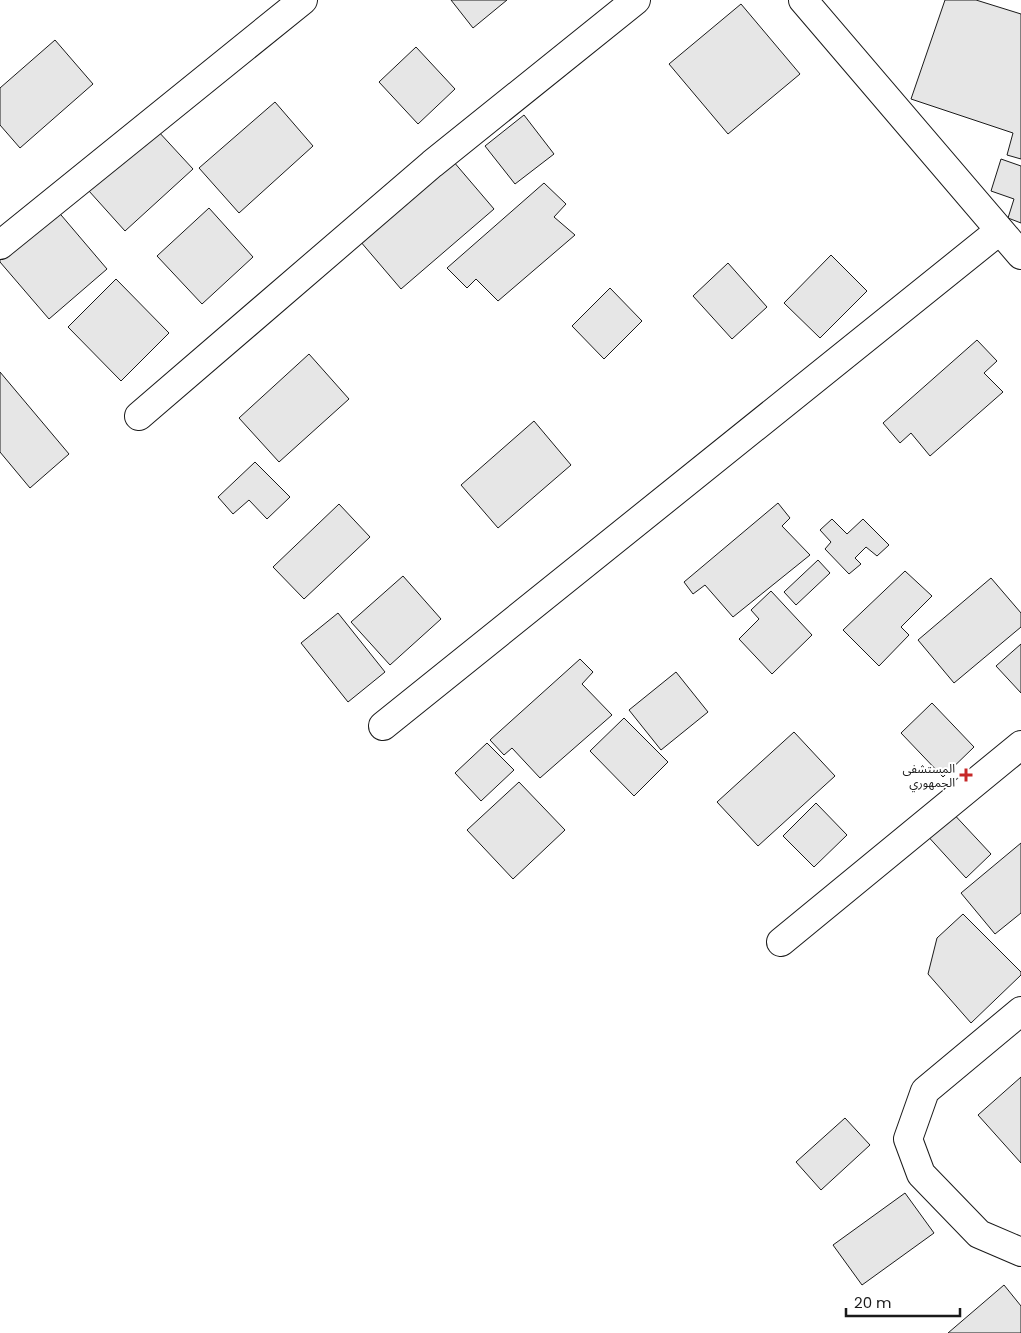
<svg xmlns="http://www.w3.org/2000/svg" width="1021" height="1333" font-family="Poppins,'Noto Sans Arabic',sans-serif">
<rect width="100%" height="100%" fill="#fff"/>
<path fill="#e6e6e6" stroke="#1a1a1a" d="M451,0H507L473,28Z
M945,0H976L1021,14V159L1007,155L1013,133L911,99Z
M741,4L800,74L728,134L669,64Z
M55,40L93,84L20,148L0,125V88Z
M416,47L455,89L418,124L379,82Z
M275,102L313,146L239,213L199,168Z
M524,115L554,154L515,184L485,146Z
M157,130L193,169L125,231L89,191Z
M1001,159L1021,166V223L1008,218L1014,199L991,191Z
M453,161L494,209L401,289L360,241Z
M544,183L566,204L554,217L575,235L498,301L476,279L467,288L447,268Z
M50,202L107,269L49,319L0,262V245Z
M209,208L253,257L202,304L157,256Z
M831,255L867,291L820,338L784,303Z
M728,263L767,307L732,339L693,296Z
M116,279L169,333L121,381L68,327Z
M610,288L642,321L604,359L572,326Z
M977,340L997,361L984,373L1003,392L930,456L911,433L900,443L883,423Z
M309,354L349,399L279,462L239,418Z
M0,372L69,454L30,488L0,452Z
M534,421L571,465L498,528L461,485Z
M255,462L290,497L267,519L249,500L233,514L218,497Z
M778,503L790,518L782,526L810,555L733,617L705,585L693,594L684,582Z
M339,504L370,537L304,599L273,567Z
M832,519L847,534L863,519L889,545L877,556L866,547L855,558L861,564L849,574L825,549L831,542L820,530Z
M818,560L830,573L796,605L784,592Z
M905,571L932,596L901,627L909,635L879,666L843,630Z
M403,576L441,619L390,665L351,622Z
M991,578L1021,613V627L954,683L918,640Z
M771,591L812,635L772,674L739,639L759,619L751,610Z
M338,613L385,672L348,702L301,643Z
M1021,644V693L996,666Z
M580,659L593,672L582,684L612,715L540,778L512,748L504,755L490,740Z
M676,672L708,712L661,750L629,710Z
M932,703L974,747L943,777L901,733Z
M624,718L668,762L634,796L590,751Z
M794,732L835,776L758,846L717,802Z
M487,743L514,770L481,801L455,773Z
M519,782L565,830L513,879L467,830Z
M816,803L847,835L814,867L783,836Z
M949,809L991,854L966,878L924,832Z
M1021,843V913L995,934L961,893Z
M963,914L1021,972V975L971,1023L928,974L937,938Z
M1021,1077V1163L978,1115Z
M845,1118L870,1145L821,1190L796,1162Z
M905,1193L934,1233L862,1285L833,1245Z
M1004,1285L1021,1306V1333H948Z"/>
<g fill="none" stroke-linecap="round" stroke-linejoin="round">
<defs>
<path id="minor" d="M803,0L1021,255
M0,245L303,0
M139,416L432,164L636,0
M383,726L999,231
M781,942L1021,745
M1021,1011L925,1091L908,1139L921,1174L979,1234L1021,1252"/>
</defs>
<use href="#minor" stroke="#1a1a1a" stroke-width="30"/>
<use href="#minor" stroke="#fff" stroke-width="28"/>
</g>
<path fill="#c62828" stroke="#fff" stroke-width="2" d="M963.5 767.5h5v5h5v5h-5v5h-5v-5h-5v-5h5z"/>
<g text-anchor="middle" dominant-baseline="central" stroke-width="4" stroke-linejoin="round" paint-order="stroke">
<g font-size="12" fill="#1a1a1a" stroke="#fff" text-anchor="end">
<text x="955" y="768">المستشفى<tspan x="955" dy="14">الجمهوري</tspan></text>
</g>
</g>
<path d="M846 1308v8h114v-8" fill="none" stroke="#1a1a1a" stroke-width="2.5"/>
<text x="854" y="1308" font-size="15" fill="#1a1a1a" stroke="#ffffff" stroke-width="4" paint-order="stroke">20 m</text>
</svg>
